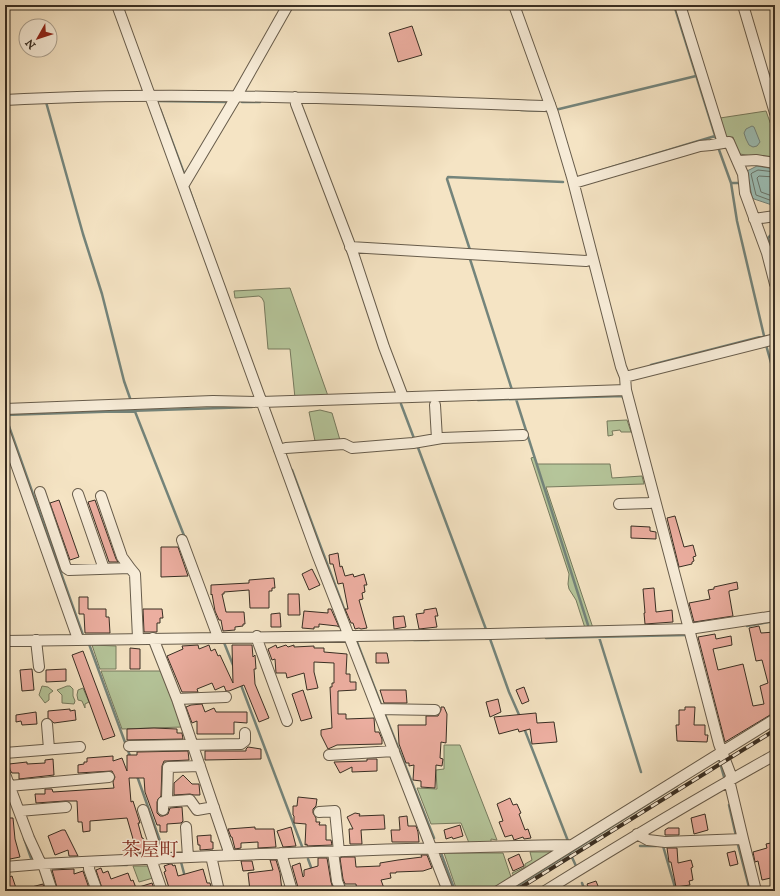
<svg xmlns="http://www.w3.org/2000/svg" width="780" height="896" font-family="'IM FELL DW Pica','Noto Serif JP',serif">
<rect width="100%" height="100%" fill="#f5e4c4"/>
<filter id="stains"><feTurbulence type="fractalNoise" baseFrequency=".005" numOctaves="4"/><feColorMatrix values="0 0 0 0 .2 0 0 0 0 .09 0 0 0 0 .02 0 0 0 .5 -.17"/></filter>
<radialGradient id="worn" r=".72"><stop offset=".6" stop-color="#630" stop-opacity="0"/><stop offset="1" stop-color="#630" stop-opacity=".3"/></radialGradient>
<path fill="#b5c59a" stroke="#767a5e" d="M766,111L775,136V160L740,154L737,151L733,137L726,138L720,118Z
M290,288L328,396L295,398L290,349H268L264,302L262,298L259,296L235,298L234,291Z
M320,410L332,413L340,440L315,441L309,412Z
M627,420L631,432H621L620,430L612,431L613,435L608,436L607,421Z
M534,457L537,464H610L612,478L642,476L644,484L546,487L593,628H585L576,600L569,589L568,584L569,574L531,458Z
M92,645L116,646V669H100Z
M101,671H162L182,727L122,729Z
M42,686L48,687L53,691L49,694V700L45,703L39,695Z
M67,686H70L73,689V696L75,701L74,704L62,703V695L57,690Z
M83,688L89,702L85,704V708L82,701L78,700L77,695L78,690Z
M444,745H460L497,840L491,839V843H469L461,823L431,824L417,788L437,789L436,770L444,769Z
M530,852H550V853L514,876L512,873L525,867V864L532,860Z
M444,853H503L511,877L489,891H457Z
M133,866H149L153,878L139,882Z"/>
<path fill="#9cbeb5" stroke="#74847b" d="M752,126L754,127L760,142L757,146L753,147L749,145L746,139L744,133L746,129Z
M757,166L775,169V206L754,199L752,197L747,171Z"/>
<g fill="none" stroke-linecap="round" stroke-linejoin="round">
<path stroke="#6a766c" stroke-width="1" d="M775,172L758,170L752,173L751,174L756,195L775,202
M775,177L759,176L757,178L761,192L775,197"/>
<path stroke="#74847b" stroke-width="2.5" d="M674,5L717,142
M767,75L775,72
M156,101L226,102
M46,102L83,234L102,294L124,381L131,401
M242,102H260
M160,109L185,176
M521,110L550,111
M555,110L696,76
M718,147L731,183H742
M599,171L715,136
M731,183L737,221L765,340
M188,186L197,211
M775,232L771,235L768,238L775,263
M470,250L447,179L448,177L563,182
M469,256L512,390
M766,345L775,377
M651,365L764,336
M516,399L588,625
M478,400L623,396V398
M401,404L415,441
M134,409L185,538
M5,415L252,407
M5,415L84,638
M417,445L487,632
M292,470L346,614
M747,626L775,621
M489,636L509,692L520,717
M599,637L641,772
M546,638L687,635
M223,640L233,665
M414,640H429
M357,642L382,707
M89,644L130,756
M241,685L303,849
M384,712L434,838
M524,728L568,841
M719,759L724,777
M137,776L165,855
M729,805L736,836
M24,838L32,861
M737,841L750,891
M640,846H656
M663,846L676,891
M441,853L455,891
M570,853L576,866
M308,859L312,870
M181,862L185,877
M114,865H127
M582,883L585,891
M509,891L678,785"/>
</g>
<path fill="#ecaea0" stroke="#382e23" d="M412,26L422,55L398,62L389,33Z
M59,500L79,557L70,560L50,503Z
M95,500L116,559L118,562H109L88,502Z
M675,516L684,547L693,545L696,556L693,557L694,561L692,562V564L679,567L667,518Z
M631,526L650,527V531L656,532V539L631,538Z
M161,547H178L188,576L161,577Z
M338,553L340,567L342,566L345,576L353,574L354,577L364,574L367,585H364L365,592L362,593L363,599L359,600L367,628L361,629L359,628L355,629L353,623H351L345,609H348L343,583L338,584L333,564H330L329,555Z
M312,569L320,585L309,590L302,574Z
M274,578L275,588H272V591H269V608H250L249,590L224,592V594H222L226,612H244L245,624H243V626L235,627V630L223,631L221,620H219L215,611L212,594L211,595V585L249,583V580Z
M737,582L738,589L729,591V593L733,616L694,622L689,603L710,599L708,590L714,589V587Z
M654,588L656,612L672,610L673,622L645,624L644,613H645L643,589Z
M288,594H299L300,615H288Z
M79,597H88V609H106V617H109L110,633H85L84,614H79Z
M436,608L438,616H435L437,627L419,629L416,614L424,613V610Z
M143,609H162L163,618H160V623H157V632H144Z
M328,609H331L339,627L337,626L319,624V627H314V629L302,628L304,611L328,613Z
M280,613L281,627H271V614Z
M404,616L406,627L394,629L393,617Z
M759,626L761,633L775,632V712L725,742L698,637L715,634L716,639L731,636L732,645L713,649L718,670L743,664L753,706L764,704L760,686L768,683L762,660L756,661L749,628Z
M198,645L199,649L209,645L211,651L215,649L218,656L220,655L233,683L232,645H252L253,657L255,655L256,669H254L255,684L269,718L259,722L244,685L229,691H226L224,686L215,690L212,683L197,689L198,692H182L167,656L183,649L182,646Z
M276,645L277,648L286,645L288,647L294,645V647L314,646V648H324V652L347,654L346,674H350V682H356V690L338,691V714H346V719L374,718L375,732H379L382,739V744L337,745L328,749L321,735V730L332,728L330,687H332V683H334V663L314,662V672L318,688L307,690L304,673L287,678L286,673H276L275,659L272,660L268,649Z
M130,648L140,649V669H130Z
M83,651L115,736L103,740L72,655Z
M376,653H387L389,663H376Z
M32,669L34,690L22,691L20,670Z
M66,669V681L46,682V670Z
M524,687L529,701L522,704L516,690Z
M303,690L312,718L301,721L292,694Z
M380,690H406L407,703H384Z
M498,699L501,712L490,717L486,702Z
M202,704L205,712L214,708L216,712H247V723L234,722V734H197V721L192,723L186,707L191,705Z
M441,707H444L447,714L446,743L441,742L440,758L443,759L442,766L436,765L435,788L421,787V781L413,780L414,765L409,766V763H406L399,744L398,725H426V716H438L441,710Z
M685,707H695L694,725H705V735H708L707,742L677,741L676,725H679V710H685Z
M70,709V711L75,710L76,720L54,723L48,718V711Z
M36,712L37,724L22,725L21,721L16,722V715Z
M536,713L537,723L554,722L557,742L532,744L530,729L519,732L518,729L499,734L494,717Z
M154,728L177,729V733H182L183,739L127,740V729Z
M248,747L261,749V759L205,760V751H246V749Z
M188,751L189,760L167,761H164L162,766L161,796L158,799L157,802V813L160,816H163L168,814L170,808L182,807L183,821L181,823L167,824V832H160V825H157L145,792L144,778H129L131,802L133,801L140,823H138L142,838H143L148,851L144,853H137L127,818L90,821V831L83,832L82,822H78L77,801H65L36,803L35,794H45V789H52L53,792L114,788L113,782L115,777L112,771L78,773V765L84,764V762H87V758L113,756V761L122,758L127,771V755H137V752Z
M53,759L54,775L19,779V773H12L10,770L9,764L27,762V764L45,763V760Z
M367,759H377V771L352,772V767L340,773L334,762L367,761Z
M183,775L192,784H199L200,795H194L190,794L174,795V783Z
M298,797L317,799L316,806L313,809V813L316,818V822H320L319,825H326V840H331L332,845L307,846V844L305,845L306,824L294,823V816L293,815V806H297Z
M510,798L513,805L517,804L521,813L519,814L525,830L528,829L531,838L524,839L523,837L514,840L512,835L505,837L499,822L503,821L497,804Z
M355,813L360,814L359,816L384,815L385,829L361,830L362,844H350L349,829H353L347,817Z
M705,814L708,830L694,834L691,818Z
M407,816L408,826H416L418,832L419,842H392L391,830H400L399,817Z
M5,818H13L15,839L20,857L5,860Z
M460,825L463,836L453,839L452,837L446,839L444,830Z
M255,827V829H274L276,847L258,848V842L241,843V848L235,849L232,837H231L228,829Z
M291,827L296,846L283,847L277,831Z
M668,828H679V835H665V830Z
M62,830H65L78,856H69L68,850L55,855L48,836Z
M211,835V842H213V849L200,850V845H198L197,836Z
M775,842V877L762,880L758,861L755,862L753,852L767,848L766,844Z
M667,848H677L678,863L691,860L693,867L691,868L693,880L689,881L690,885L676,887L671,862H669Z
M735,851L738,864L730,866L727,853Z
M519,854L524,866L513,871L508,859Z
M421,855H427L432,868L423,871L396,872V873H390L391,878L381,880L385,891H357L356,884H345L343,879L340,858L342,857H355L356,867L380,866V863L398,860L422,857Z
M318,858H327L331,882L334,891H299L292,866L300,863L303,877L304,876V870L318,866Z
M270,860H276L280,873L282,891H250L248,873L273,870Z
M241,861H252L254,870L243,871Z
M170,864H172L173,866L175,865L178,876L203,869L207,883H210L212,891H170L164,872L166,871L164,866Z
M101,868L103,873L108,871L111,879L128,873L131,881L133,880L136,888L152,883L155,891H103L96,870Z
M74,869V874L83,871L90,891H58L52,870Z
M12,876L17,891H5V879Z
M596,881L600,891H590L587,884Z
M43,884L45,891H24V889Z"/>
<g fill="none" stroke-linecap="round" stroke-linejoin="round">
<defs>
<path id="minor" d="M117,5L317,554L448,891
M680,5L723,143
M743,5L775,113
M295,97L296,104L353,253L384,347L403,397
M5,100C184,90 364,100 544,106L550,104
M738,161L756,160L775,163
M574,183L700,146L711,145L729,142L743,174L745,193L767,253L775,284
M183,186L236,97L288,5
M754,219L775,216
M350,247L586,261L592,259
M625,377L775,339
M435,405L437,439
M5,409L213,401L261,402L626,390
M5,433L78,639
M279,450L286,448L344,444L352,448L413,443L442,438L523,435
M40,492L66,568L69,570L130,568L135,574L138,638
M78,494L104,569
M101,496L122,557L130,568
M619,504L649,503L655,502
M182,540L218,637
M257,636L258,642L287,721
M153,638L177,699L230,855
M36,640L39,667
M5,641L490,634L689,629L626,390L625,377L621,367L572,177L553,113L514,5
M177,699L226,697
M377,709L435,710
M47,724L49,749
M129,746L241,744L245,741V733
M5,753L80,747
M329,755L394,751
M5,774L29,838L41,864L44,867L52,891
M732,778L719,744L689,629L775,616
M729,780L743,839L756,891
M9,786L109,777
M167,798L168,767L200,766
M143,810L159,859
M163,810V802L190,800L197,810L214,807
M19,811L66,807
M319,812L335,811L339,852
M186,827L188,857
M637,834L648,840L665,842L743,839
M333,852L337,881L341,891
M281,853L292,891
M211,856L219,891
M151,859L162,891
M89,862V869L97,891
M5,867L41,864C218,855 394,848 571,845
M498,891L775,719
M545,891C621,844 697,798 775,755"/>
</defs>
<use href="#minor" stroke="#675c4b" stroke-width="12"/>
<use href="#minor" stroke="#f8edd9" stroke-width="10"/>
<defs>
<path id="rail" d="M515,891L775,730"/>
</defs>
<use href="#rail" stroke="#382e23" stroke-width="4"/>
<use href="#rail" stroke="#f8edd9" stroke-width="2.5" stroke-dasharray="8" stroke-linecap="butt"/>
</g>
<g text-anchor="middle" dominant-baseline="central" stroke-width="3" stroke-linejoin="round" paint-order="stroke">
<g font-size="19" fill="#7a1f14" stroke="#f8edd9">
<text x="150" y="850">茶屋町</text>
</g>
</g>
<rect width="780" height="896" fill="none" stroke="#f5e4c4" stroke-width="20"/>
<rect x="6" y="6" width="768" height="884" fill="none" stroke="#382e23" stroke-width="2"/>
<rect x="10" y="10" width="760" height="876" fill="none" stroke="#382e23"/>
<g transform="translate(38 38) rotate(231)"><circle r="19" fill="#f8edd9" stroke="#aba190"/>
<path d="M0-3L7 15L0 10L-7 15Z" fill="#8f2418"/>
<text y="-6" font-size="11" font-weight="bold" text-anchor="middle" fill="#382e23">N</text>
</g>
<rect width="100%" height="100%" filter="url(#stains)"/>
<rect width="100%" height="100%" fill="url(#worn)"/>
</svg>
